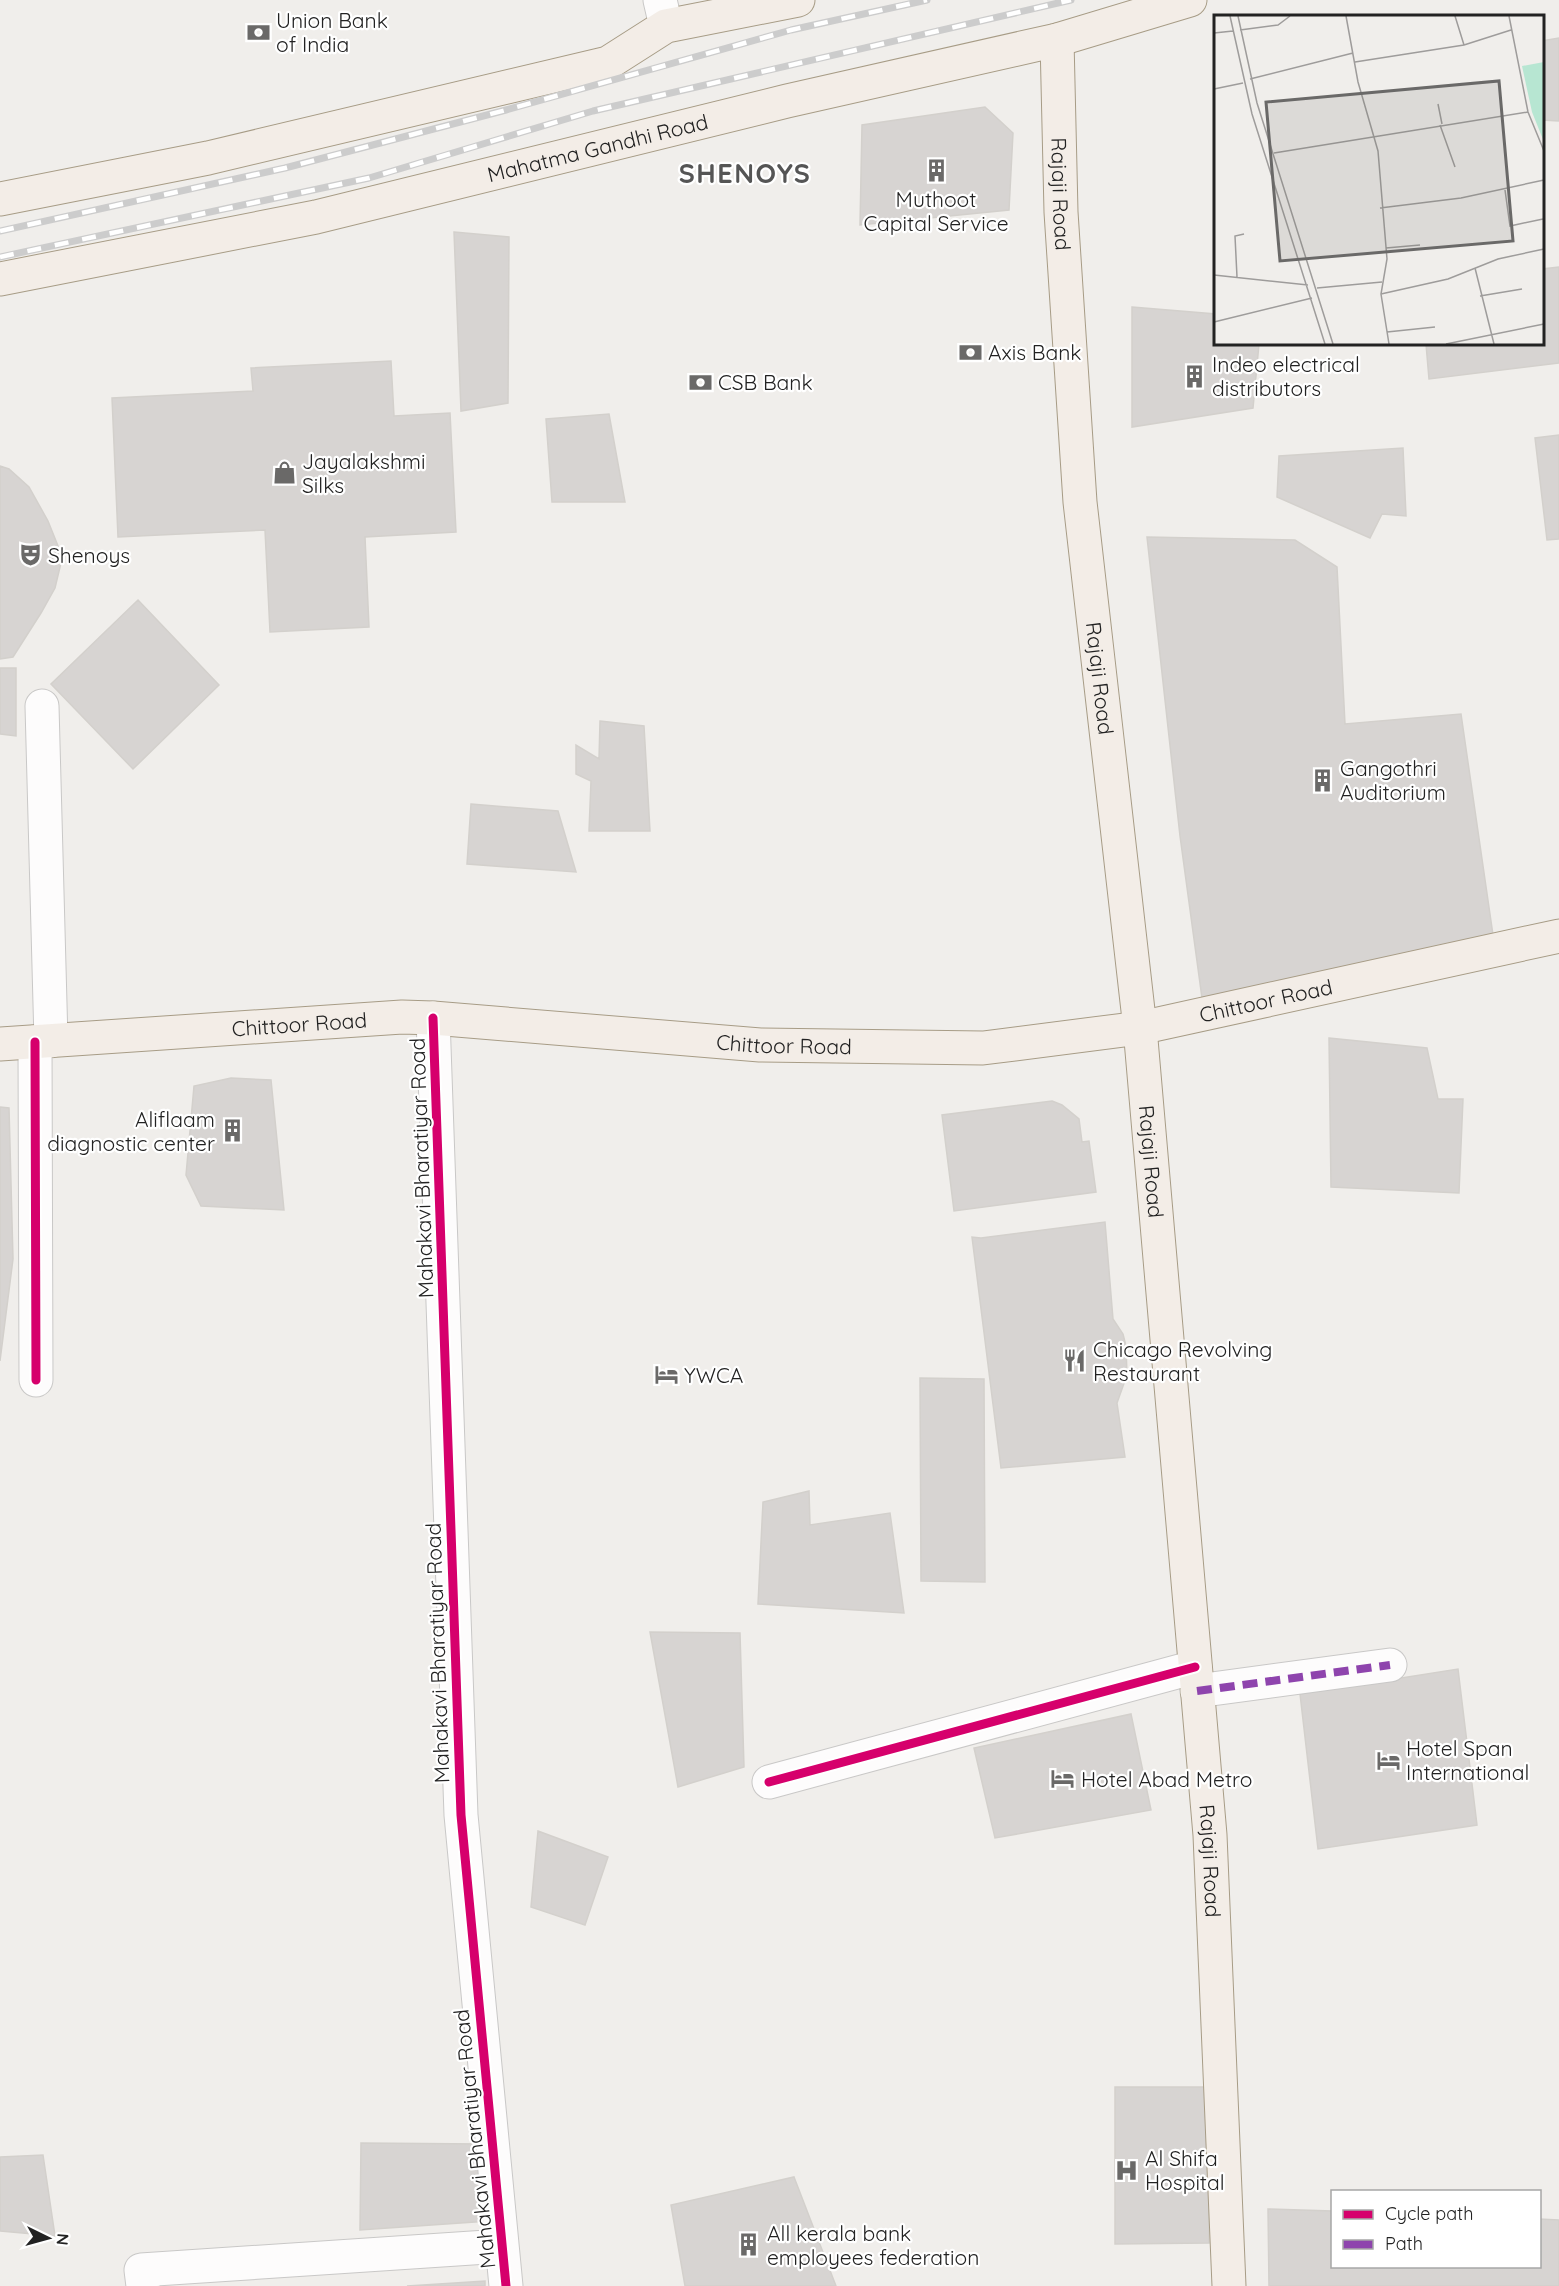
<svg xmlns="http://www.w3.org/2000/svg" width="1559" height="2286" font-family="Quicksand,sans-serif">
<rect width="100%" height="100%" fill="#f0eeeb"/>
<path fill="#d7d4d2" stroke="#d3d0cc" stroke-width="1.5" d="M1559,38V121L1542,120V41Z
M985,107L1013,133L1009,210L860,225L862,125Z
M454,232L509,237L508,403L461,411Z
M1559,267V363L1429,379L1426,344H1542V269Z
M1132,307L1216,314V344H1259L1253,408L1132,427Z
M391,361L394,416L450,413L456,532L365,537L369,627L270,632L265,530L118,537L112,398L253,391L251,368Z
M609,414L625,502H552L546,419Z
M1559,435V539L1547,540L1535,438Z
M1403,448L1406,516L1382,514L1370,538L1277,497L1279,456Z
M0,466L9,469L29,487L48,521L58,546L61,563L55,588L41,613L13,657L0,659Z
M1147,537L1295,540L1337,567L1345,724L1461,714L1493,935L1202,998L1180,836Z
M138,600L219,685L133,769L51,684Z
M0,668H16V736L0,734Z
M600,721L644,726L650,831H589L591,781L576,774V745L599,759Z
M471,804L558,811L576,872L467,864Z
M1329,1038L1427,1048L1438,1099H1463L1459,1193L1331,1187Z
M231,1078L271,1080L284,1210L201,1206L186,1175L194,1086Z
M1052,1101L1062,1105L1079,1119L1082,1142L1089,1141L1096,1192L954,1211L942,1115Z
M0,1107L9,1108L13,1259L0,1361Z
M1105,1222L1113,1319L1123,1334L1126,1346L1127,1375L1117,1403L1125,1457L1001,1468L972,1237L981,1238Z
M920,1378L984,1379L985,1582L921,1581Z
M809,1491L810,1525L890,1513L904,1613L758,1604L763,1502Z
M650,1632L740,1633L744,1767L678,1787Z
M1458,1669L1477,1825L1318,1849L1300,1694Z
M1131,1714L1151,1810L995,1838L974,1748Z
M538,1831L608,1857L585,1925L531,1907Z
M1115,2087H1208L1209,2243L1115,2244Z
M361,2143L483,2144L489,2221L360,2230Z
M43,2155L55,2236L0,2231V2157Z
M794,2177L836,2286H685L671,2205Z
M1268,2209L1332,2211V2266H1540V2219L1559,2220V2286H1269Z
M485,2281V2286H407Z"/>
<g fill="none" stroke-linecap="round" stroke-linejoin="round">
<defs>
<path id="minor" d="M660,0L666,26
M42,706L51,1041
M433,1018L461,1815L506,2286
M35,1042L36,1380
M1197,1691L1390,1665
M769,1782L1195,1667
M143,2286L141,2270L502,2246"/>
<g id="major">
<path id="s1" d="M1057,40L1061,212L1080,502L1140,1028L1210,1835L1229,2286"/>
<path d="M0,199L208,158L608,63L666,26L798,0"/>
<path id="s2" d="M0,279L316,217L787,101L1057,40L1190,0"/>
<path id="s3" d="M0,1044L402,1017L433,1018L760,1045L983,1048L1140,1028L1559,936"/>
</g>
</defs>
<use href="#minor" stroke="#c9c8c7" stroke-width="35"/>
<use href="#major" stroke="#a79c86" stroke-width="35"/>
<use href="#minor" stroke="#fdfcfc" stroke-width="33"/>
<use href="#major" stroke="#f3ede7" stroke-width="33"/>
<defs>
<path id="rail" d="M0,231L285,168L506,110L791,30L927,0
M0,257L369,178L593,111L1071,0"/>
</defs>
<use href="#rail" stroke="#ccc" stroke-width="7"/>
<use href="#rail" stroke="#fff" stroke-width="4.5" stroke-dasharray="14" stroke-linecap="butt"/>
<path stroke="#8e44ad" stroke-width="8" stroke-dasharray="15 8" stroke-linecap="butt" d="M1197,1691L1390,1665"/>
<defs>
<path id="cycleway" d="M433,1018L461,1815L506,2286
M35,1042L36,1380
M769,1782L1195,1667"/>
</defs>
<use href="#cycleway" stroke="#fff" stroke-width="13"/>
<use href="#cycleway" stroke="#d6006c" stroke-width="9"/>
</g>
<defs>
<symbol id="bank-bare" viewBox="-9 -9 18 18"><path d="M-6-4H6V4H-6ZM0-2.3a2.3 2.3 0 1 0 0 4.6a2.3 2.3 0 1 0 0-4.6Z" fill="#6a6968" stroke="#fff" stroke-width="2.5" paint-order="stroke"/></symbol>
<symbol id="building-bare" viewBox="-9 -9 18 18"><path d="M-4-6H4V6H1V3H-1V6H-4ZM-2.5-4.3h1.7v1.8h-1.7ZM.8-4.3h1.7v1.8H.8ZM-2.5-1h1.7V.8h-1.7ZM.8-1h1.7V.8H.8Z" fill="#6a6968" stroke="#fff" stroke-width="2.5" paint-order="stroke"/></symbol>
<symbol id="shop-bare" viewBox="-9 -9 18 18"><path d="M-5-2.5h2.3a2.7 3.5 0 0 1 5.4 0H5L5.5 6h-11ZM-1.5-2.5h3a1.5 2.3 0 0 0-3 0Z" fill="#6a6968" stroke="#fff" stroke-width="2.5" paint-order="stroke"/></symbol>
<symbol id="theatre-bare" viewBox="-9 -9 18 18"><path d="M-5-5.5Q0-4 5-5.5V0Q5 5 0 6Q-5 5-5 0ZM-3.3-2.5H-1v1.5H-3.3ZM1-2.5H3.3v1.5H1ZM-2.8 1Q0 5.5 2.8 1Z" fill="#6a6968" stroke="#fff" stroke-width="2.5" paint-order="stroke"/></symbol>
<symbol id="restaurant-bare" viewBox="-9 -9 18 18"><path d="M-5-6h1v4h1v-4h1v4h1v-4h1v5L-1.5 .5V6h-2V.5L-5-1ZM5-6V6H3V1.5H1.5Q1.5-4 5-6Z" fill="#6a6968" stroke="#fff" stroke-width="2.5" paint-order="stroke"/></symbol>
<symbol id="hotel-bare" viewBox="-9 -9 18 18"><path d="M-6-4.5h1.5V1H6V5H4.5V3h-9V5H-6ZM-4 0a1.8 1.8 0 1 1 3.6 0ZM.5 0V-2.5h3Q6-2.5 6 0Z" fill="#6a6968" stroke="#fff" stroke-width="2.5" paint-order="stroke"/></symbol>
<symbol id="hospital-bare" viewBox="-9 -9 18 18"><path d="M-5-5h3v3.5h4V-5h3V5h-3V1.5h-4V5h-3Z" fill="#6a6968" stroke="#fff" stroke-width="2.5" paint-order="stroke"/></symbol>
</defs>
<g fill-rule="evenodd">
<use href="#bank-bare" x="242" y="16" width="33" height="33"/>
<use href="#building-bare" x="920" y="154" width="33" height="33"/>
<use href="#bank-bare" x="954" y="336" width="33" height="33"/>
<use href="#building-bare" x="1178" y="360" width="33" height="33"/>
<use href="#bank-bare" x="684" y="366" width="33" height="33"/>
<use href="#shop-bare" x="268" y="456" width="33" height="33"/>
<use href="#theatre-bare" x="14" y="538" width="33" height="33"/>
<use href="#building-bare" x="1306" y="764" width="33" height="33"/>
<use href="#building-bare" x="216" y="1114" width="33" height="33"/>
<use href="#restaurant-bare" x="1058" y="1344" width="33" height="33"/>
<use href="#hotel-bare" x="650" y="1358" width="33" height="33"/>
<use href="#hotel-bare" x="1372" y="1744" width="33" height="33"/>
<use href="#hotel-bare" x="1046" y="1762" width="33" height="33"/>
<use href="#hospital-bare" x="1110" y="2154" width="33" height="33"/>
<use href="#building-bare" x="732" y="2228" width="33" height="33"/>
</g>
<g text-anchor="middle" dominant-baseline="central" stroke-width="4.5" stroke-linejoin="round" paint-order="stroke">
<g font-size="21" fill="#222" stroke="#fff" text-anchor="start">
<text x="276" y="20">Union Bank<tspan x="276" dy="24">of India</tspan></text>
<text x="936" y="199" text-anchor="middle">Muthoot<tspan x="936" dy="24">Capital Service</tspan></text>
<text x="988" y="352">Axis Bank</text>
<text x="1212" y="364">Indeo electrical<tspan x="1212" dy="24">distributors</tspan></text>
<text x="718" y="382">CSB Bank</text>
<text x="302" y="461">Jayalakshmi<tspan x="302" dy="24">Silks</tspan></text>
<text x="48" y="555">Shenoys</text>
<text x="1340" y="768">Gangothri<tspan x="1340" dy="24">Auditorium</tspan></text>
<text x="215" y="1119" text-anchor="end">Aliflaam<tspan x="215" dy="24">diagnostic center</tspan></text>
<text x="1093" y="1349">Chicago Revolving<tspan x="1093" dy="24">Restaurant</tspan></text>
<text x="684" y="1375">YWCA</text>
<text x="1406" y="1748">Hotel Span<tspan x="1406" dy="24">International</tspan></text>
<text x="1081" y="1779">Hotel Abad Metro</text>
<text x="1145" y="2158">Al Shifa<tspan x="1145" dy="24">Hospital</tspan></text>
<text x="767" y="2233">All kerala bank<tspan x="767" dy="24">employees federation</tspan></text>
</g>
<g font-size="21" fill="#222" stroke="#fff">
<text stroke="none"><textPath href="#s2" startOffset="612">Mahatma Gandhi Road</textPath></text>
<text stroke="none"><textPath href="#s1" startOffset="154">Rajaji Road</textPath></text>
<text stroke="none"><textPath href="#s1" startOffset="640">Rajaji Road</textPath></text>
<text stroke="none"><textPath href="#s3" startOffset="1272">Chittoor Road</textPath></text>
<text stroke="none"><textPath href="#s3" startOffset="300">Chittoor Road</textPath></text>
<text stroke="none"><textPath href="#s3" startOffset="786">Chittoor Road</textPath></text>
<text stroke="none"><textPath href="#s1" startOffset="1126">Rajaji Road</textPath></text>
<text transform="translate(421 1168) rotate(-92)">Mahakavi Bharatiyar Road</text>
<text transform="translate(437 1653) rotate(-92)">Mahakavi Bharatiyar Road</text>
<text stroke="none"><textPath href="#s1" startOffset="1828">Rajaji Road</textPath></text>
<text transform="translate(474 2139) rotate(-96)">Mahakavi Bharatiyar Road</text>
</g>
<g font-size="27" font-weight="bold" letter-spacing="1.5" fill="#555" stroke="#fff">
<text x="745" y="173">SHENOYS</text>
</g>
</g>
<g transform="translate(1214 15)">
<rect width="330" height="330" fill="#f0eeeb"/>
<path d="M330,47V127L318,97L308,51Z" fill="#b7e6d2"/>
<path fill="none" stroke="#9e9c9b" stroke-width="1.5" d="M16,1L38,99L111,329M24,1L43,88L119,329M132,1L144,67L164,136L173,244L167,279L175,329M241,1L250,30M295,1L314,97L330,136M26,15L64,10L76,1M0,18L19,16M141,47L250,30L297,15M36,64L139,38M0,74L29,68M224,89L228,109M226,110L241,152M60,138L314,97M291,175L296,211L329,204M166,193L247,183L330,165M172,233L206,230M261,253L280,329M0,260L94,270M23,262L21,221L30,219M103,273L168,267M167,279L234,264L284,244L330,234M266,281L308,274M0,307L98,283M173,317L221,312M232,329L330,309"/>
<path fill="#6a6968" fill-opacity="0.15" stroke="#6a6968" stroke-width="3" d="M285,66L299,226L66,246L52,87Z"/>
<rect width="330" height="330" fill="none" stroke="#222" stroke-width="3"/>
</g>
<rect x="1331" y="2190" width="210" height="78" fill="#ffffff" stroke="#a7a7a7" stroke-width="1.5"/>
<rect x="1343" y="2210" width="30" height="9" fill="#d6006c" stroke="#a7a7a7" stroke-width="1.5"/>
<text x="1385" y="2220" font-size="18" fill="#222222">Cycle path</text>
<rect x="1343" y="2240" width="30" height="9" fill="#8e44ad" stroke="#a7a7a7" stroke-width="1.5"/>
<text x="1385" y="2250" font-size="18" fill="#222222">Path</text>
<g transform="translate(48 2238) rotate(95)" stroke="#ffffff" stroke-width="4.5" paint-order="stroke">
<path d="M0-4.5L10 22L0 15L-10 22Z" fill="#222222"/>
<text y="-9" font-size="16" font-weight="bold" text-anchor="middle" fill="#222222">N</text>
</g>
</svg>
